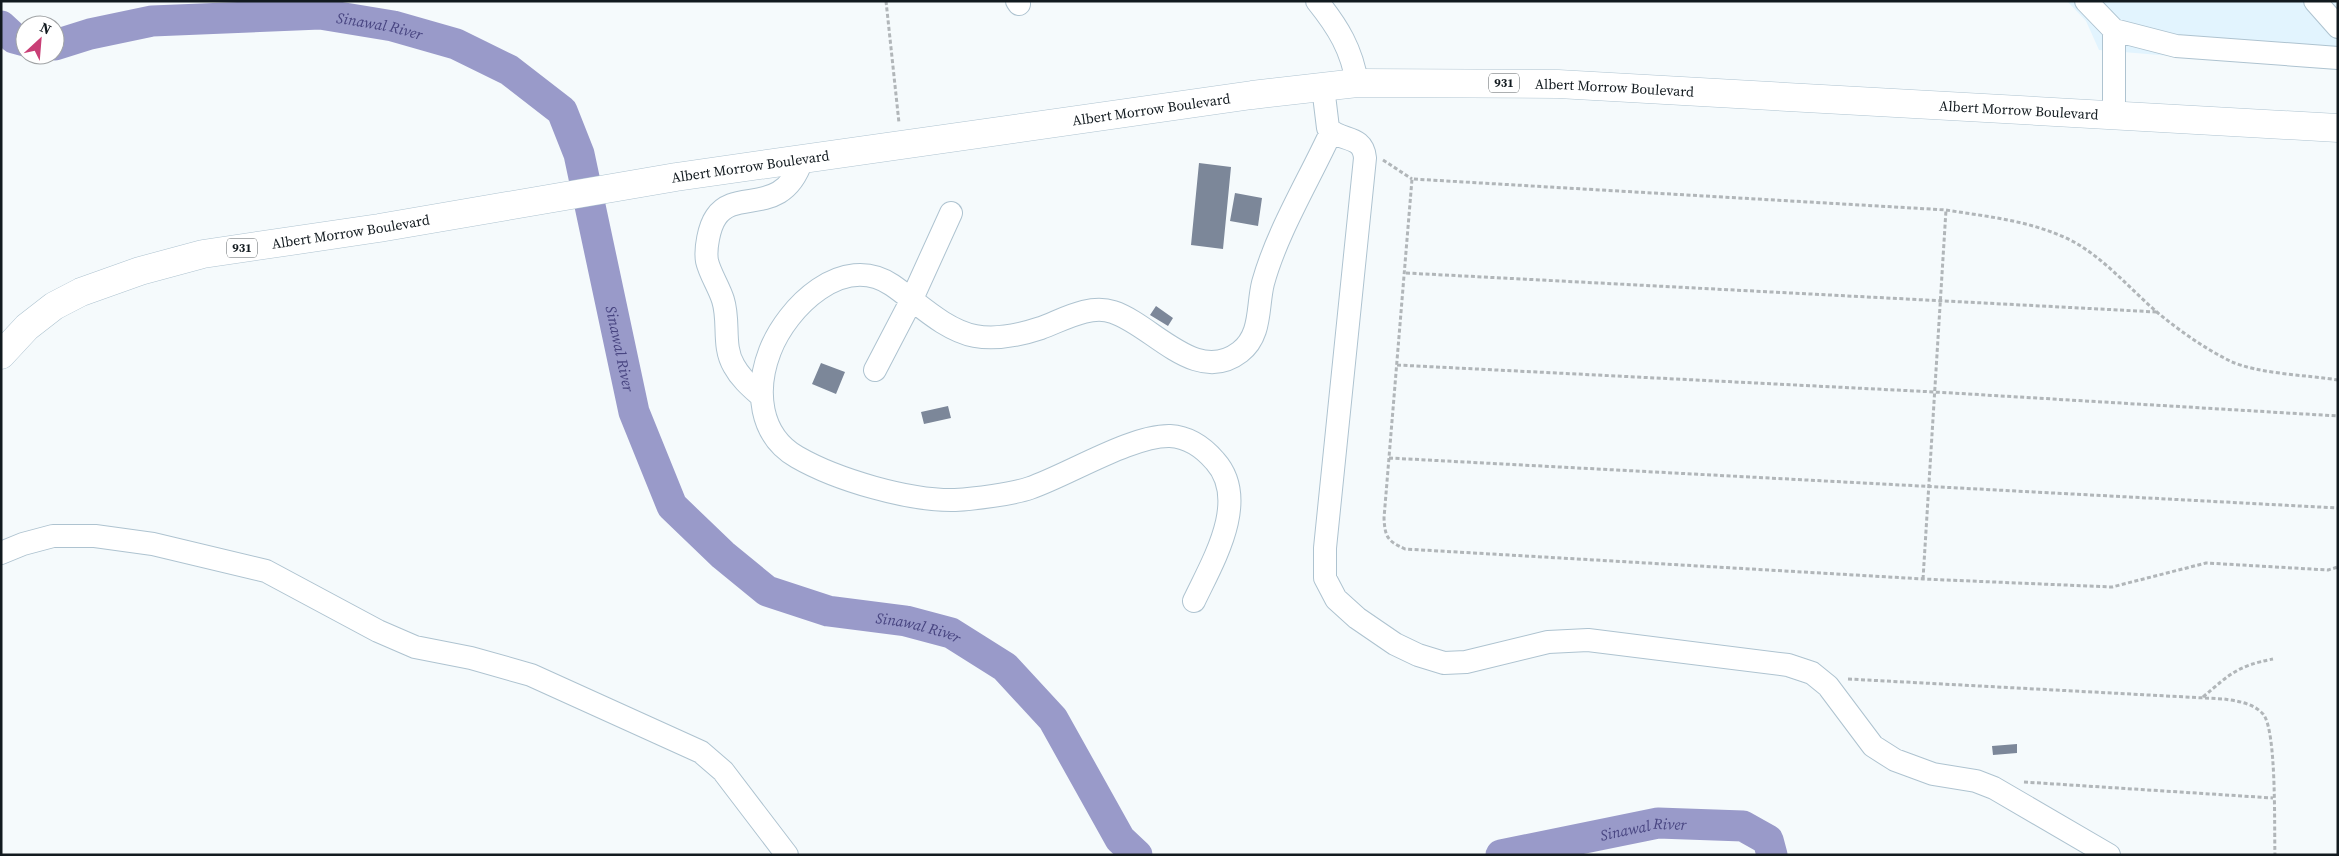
<svg xmlns="http://www.w3.org/2000/svg" width="2339" height="856" font-family="'Source Serif 4',serif">
<rect width="100%" height="100%" fill="#f5fafc"/>
<path fill="#e2f4fe" d="M2067,1H2338V70L2099,50L2086,21Z"/>
<g fill="none" stroke-linecap="round" stroke-linejoin="round">
<g stroke="#999ac9" stroke-width="31">
<path d="M1,26L14,38L25,41"/>
<path id="s1" d="M55,45L90,34L152,21L320,14L393,26L456,44L509,70L562,111L579,154L634,412L672,506L723,555L767,591L828,611L906,621L951,633L1005,667L1053,719L1120,839L1137,855"/>
<path id="s2" d="M1501,855L1658,823L1743,826L1768,840L1772,855"/>
</g>
</g>
<path fill="#7c8799" d="M1199,163L1231,167L1223,249L1191,245Z
M1235,193L1262,198L1258,226L1230,221Z
M1156,306L1173,318L1168,326L1150,315Z
M821,363L845,372L836,394L812,384Z
M948,406L951,418L924,424L921,412Z
M2017,744V753L1993,755L1992,746Z"/>
<g fill="none" stroke-linecap="round" stroke-linejoin="round">
<defs>
<path id="minor" d="M1017,1L1019,4
M1317,1C1338,27 1352,50 1357,83
M2086,1L2114,30L2176,46L2338,58
M2315,1L2338,27
M1323,87L1328,128C1340,142 1363,134 1365,158L1325,548V578L1336,599L1357,618L1395,644L1418,655L1444,663L1466,662L1548,642L1588,640L1788,665L1812,673L1828,686L1873,746L1895,760L1933,774L1976,781L1994,788L2109,855
M2114,116V30
M875,370L911,301L951,213
M762,397C752,388 741,379 734,366C722,346 730,322 723,300C719,287 710,274 707,261C705,249 709,227 716,217C736,187 782,219 802,160
M1,553L23,544L53,536H95L153,544L266,571L378,631L415,647L471,658L531,675L701,752L723,771L787,855
M1194,601C1213,561 1250,500 1215,461C1203,447 1188,437 1170,436C1132,435 1068,475 1030,488C1013,494 974,499 955,500C909,501 837,480 797,457C759,435 755,390 770,351C787,307 843,252 892,285C917,302 944,330 975,336C997,340 1020,335 1041,328C1063,320 1089,304 1113,312C1153,325 1196,386 1240,352C1262,335 1257,307 1263,283C1277,232 1309,180 1331,132"/>
<g id="major">
<path id="s3" d="M1,355L27,327L54,306L81,292L140,271L203,254L379,228L676,177L1252,95L1357,83L1558,84L2338,128"/>
</g>
</defs>
<use href="#minor" stroke="#aec3d0" stroke-width="24"/>
<use href="#major" stroke="#aec3d0" stroke-width="29"/>
<path stroke="#b1b6b9" stroke-width="3" stroke-dasharray="4 2.5" stroke-linecap="butt" d="M886,1L899,123
M1383,160L1412,179
M1406,273L2157,312
M1397,365L1935,392L2338,416
M2338,380C2307,375 2258,374 2230,361C2204,348 2180,331 2158,313C2130,289 2106,260 2074,242C2034,221 1990,217 1946,210L1412,179L1384,518C1385,538 1388,541 1405,549L1923,579L2112,587L2206,563L2328,570L2338,567
M1389,458L2338,508
M1923,579L1946,210
M1848,679L2224,699C2237,701 2253,703 2263,714C2277,730 2274,829 2275,855
M2203,697C2230,674 2237,666 2273,659
M2024,782L2273,798"/>
<use href="#minor" stroke="#fff" stroke-width="22"/>
<use href="#major" stroke="#fff" stroke-width="28"/>
</g>
<g text-anchor="middle" dominant-baseline="central" stroke-width="5" stroke-linejoin="round" paint-order="stroke">
<g fill="#fff" stroke="#595f62" stroke-width="1">
<rect x="1489" y="73.5" width="30" height="19" rx="4"/>
<rect x="227" y="238.5" width="30" height="19" rx="4"/>
</g>
<g font-size="12" font-weight="bold" fill="#121a1f">
<text x="1504" y="83">931</text>
<text x="242" y="248">931</text>
</g>
<g font-size="14" fill="#121a1f" stroke="#fff">
<text stroke="none"><textPath href="#s3" startOffset="1655">Albert Morrow Boulevard</textPath></text>
<text stroke="none"><textPath href="#s3" startOffset="1190">Albert Morrow Boulevard</textPath></text>
<text stroke="none"><textPath href="#s3" startOffset="2060">Albert Morrow Boulevard</textPath></text>
<text stroke="none"><textPath href="#s3" startOffset="785">Albert Morrow Boulevard</textPath></text>
<text stroke="none"><textPath href="#s3" startOffset="380">Albert Morrow Boulevard</textPath></text>
</g>
<g font-size="15" font-style="italic" fill="#484581" stroke="#fff">
<text stroke="none"><textPath href="#s1" startOffset="329">Sinawal River</textPath></text>
<text stroke="none"><textPath href="#s1" startOffset="779">Sinawal River</textPath></text>
<text stroke="none"><textPath href="#s1" startOffset="1229">Sinawal River</textPath></text>
<text stroke="none"><textPath href="#s2" startOffset="145">Sinawal River</textPath></text>
</g>
</g>
<rect width="2339" height="856" fill="none" stroke="#121a1f" stroke-width="5"/>
<g transform="translate(40 40) rotate(26)"><circle r="24" fill="#ffffff" stroke="#a0a3a5"/>
<path d="M0-4L9 19L0 12L-9 19Z" fill="#c93f76"/>
<text y="-8" font-size="14" font-weight="bold" text-anchor="middle" fill="#121a1f">N</text>
</g>
</svg>
